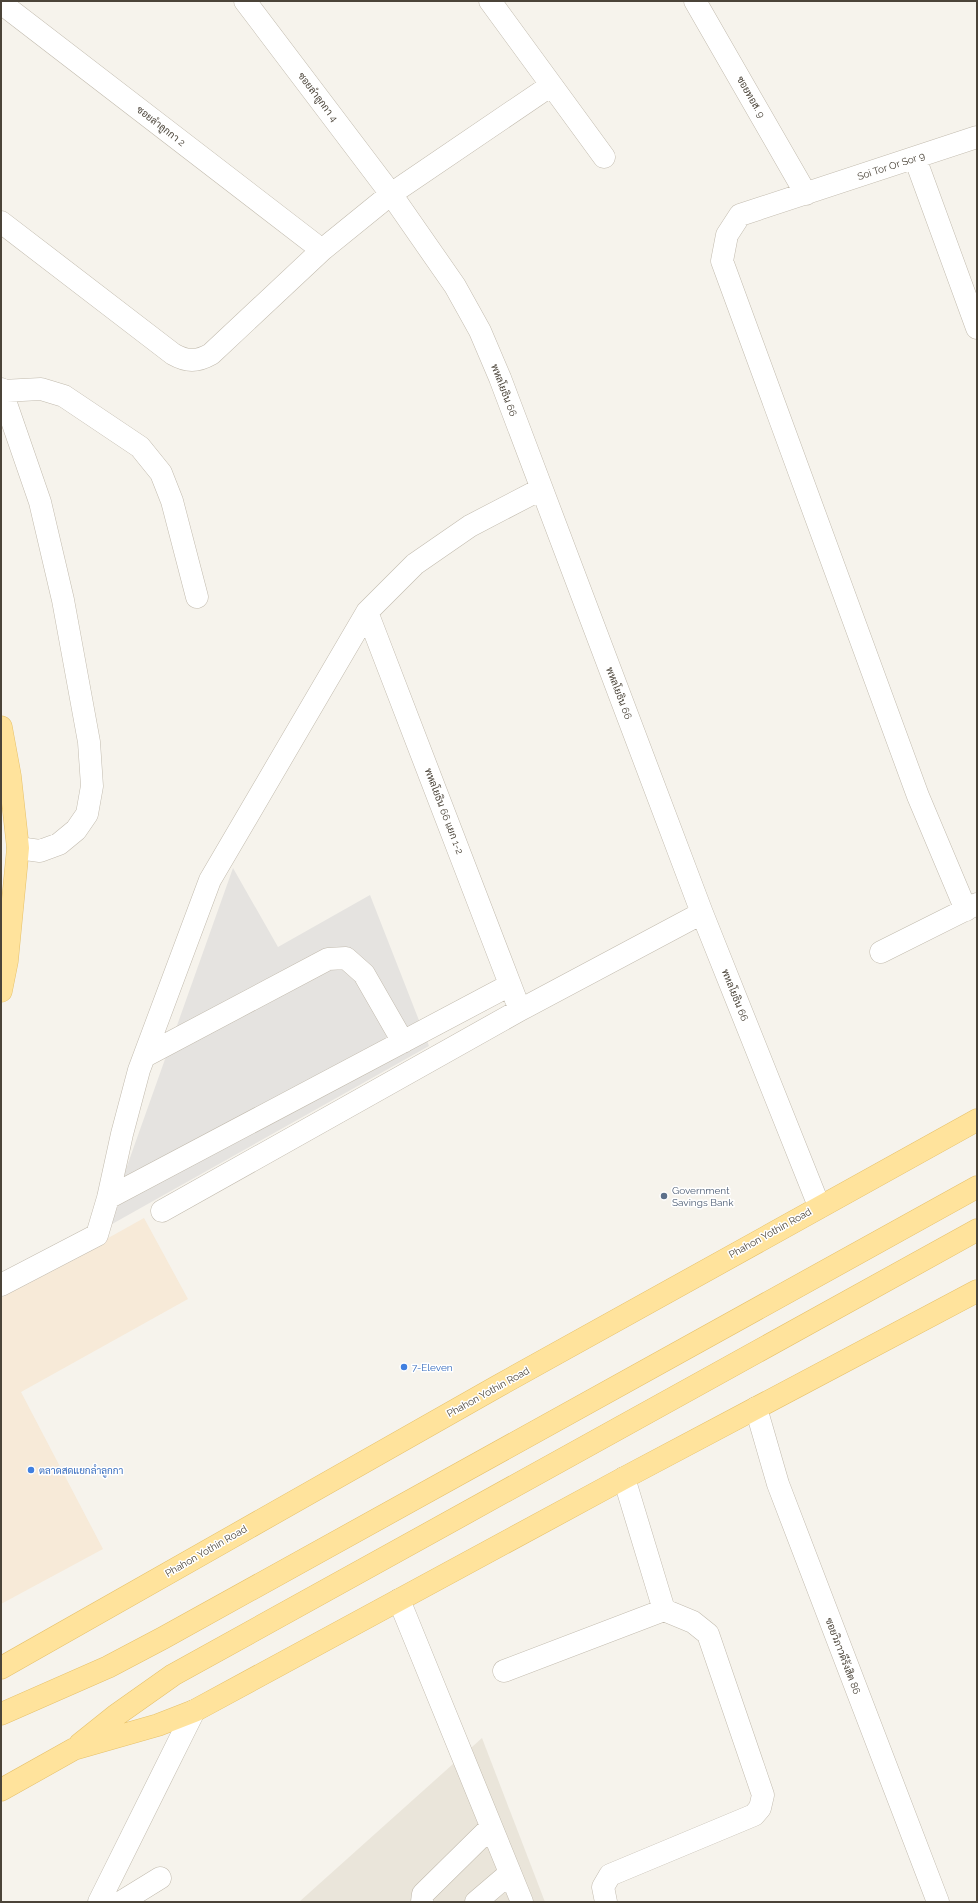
<svg xmlns="http://www.w3.org/2000/svg" width="978" height="1903" font-family="Raleway,Sarabun,sans-serif">
<rect width="100%" height="100%" fill="#f6f3ec"/>
<path fill="#eae5da" d="M482,1738L545,1902H299Z"/>
<path fill="#f7ead8" d="M144,1218L188,1299L21,1392L103,1549L1,1604V1298Z"/>
<path fill="#e5e3e0" d="M233,868L278,947L370,895L429,1046L105,1228Z"/>
<g fill="none" stroke-linecap="round" stroke-linejoin="round">
<defs>
<path id="minor" d="M245,1L391,194L455,286L480,331L500,378L702,913L819,1206
M490,1L604,157
M695,1L806,194
M1,3L322,250
M915,158L977,328
M1,222L173,354C187,362 197,362 211,354L322,250L391,194L550,86
M1,389L40,502L63,600L89,742L92,786L87,814L76,830L59,844L40,851L18,848
M2,391L41,389L64,396L140,447L161,473L172,501L197,597
M367,612L516,1000
M966,910L918,796L722,261L727,235L740,215L977,137
M881,952L977,904
M145,1056L328,959L346,958L364,974L403,1042
M108,1198L510,985
M162,1211L520,1010L702,913
M1,1285L97,1235L108,1198L122,1134L139,1070L210,880L367,612L415,564L470,526L541,489
M756,1408L778,1484L938,1902
M399,1600L522,1902
M504,1671L664,1610
M99,1902L194,1711
M121,1902L160,1878
M422,1902L423,1894L491,1827
M476,1902L510,1873
M606,1902L603,1887L610,1875L754,1815L760,1808L763,1795L708,1634L693,1622L664,1610L624,1478"/>
<path id="major" d="M1,727L10,776L18,848L7,961L1,991
M1,1668L498,1386L977,1120
M1,1714L108,1667L163,1638L977,1187
M80,1744L115,1716L173,1675L977,1230
M1,1790L74,1749L158,1725L194,1711L624,1478L977,1291"/>
</defs>
<use href="#minor" stroke="#c2bbae" stroke-width="23"/>
<use href="#major" stroke="#e6c16a" stroke-width="23"/>
<use href="#minor" stroke="#fff" stroke-width="22"/>
<use href="#major" stroke="#ffe39c" stroke-width="22"/>
</g>
<circle fill="#5c6f8a" stroke="#fff" stroke-width="1.5" cx="664" cy="1196" r="4"/>
<g fill="#3f7fe0" stroke="#fff" stroke-width="1.5">
<circle cx="404" cy="1367" r="4"/>
<circle cx="31" cy="1470" r="4"/>
</g>
<g text-anchor="middle" dominant-baseline="central" stroke-width="3" stroke-linejoin="round" paint-order="stroke">
<g font-size="10" fill="#4b4439" stroke="#fff">
<text transform="translate(318 97) rotate(53)">ซอยลำลูกกา 4</text>
<text transform="translate(751 97) rotate(60)">ซอยทอส. 9</text>
<text transform="translate(161 126) rotate(38)">ซอยลำลูกกา 2</text>
<text transform="translate(891 166) rotate(-18)">Soi Tor Or Sor 9</text>
<text transform="translate(504 390) rotate(69)">พหลโยธิน 66</text>
<text transform="translate(619 693) rotate(69)">พหลโยธิน 66</text>
<text transform="translate(444 811) rotate(69)">พหลโยธิน 66 แยก 1-2</text>
<text transform="translate(735 995) rotate(68)">พหลโยธิน 66</text>
<text transform="translate(770 1233) rotate(-29)">Phahon Yothin Road</text>
<text transform="translate(488 1392) rotate(-29)">Phahon Yothin Road</text>
<text transform="translate(206 1551) rotate(-30)">Phahon Yothin Road</text>
<text transform="translate(843 1656) rotate(69)">ซอยวิภาวดีรังสิต 86</text>
</g>
<g font-size="10" fill="#4e5e75" stroke="#fff" text-anchor="start">
<text x="672" y="1190">Government<tspan x="672" dy="12">Savings Bank</tspan></text>
</g>
<g font-size="10" fill="#366cbe" stroke="#fff" text-anchor="start">
<text x="412" y="1367">7-Eleven</text>
<text x="39" y="1470">ตลาดสดแยกลำลูกกา</text>
</g>
</g>
<rect width="978" height="1903" fill="none" stroke="#4b4439" stroke-width="4"/>
</svg>
